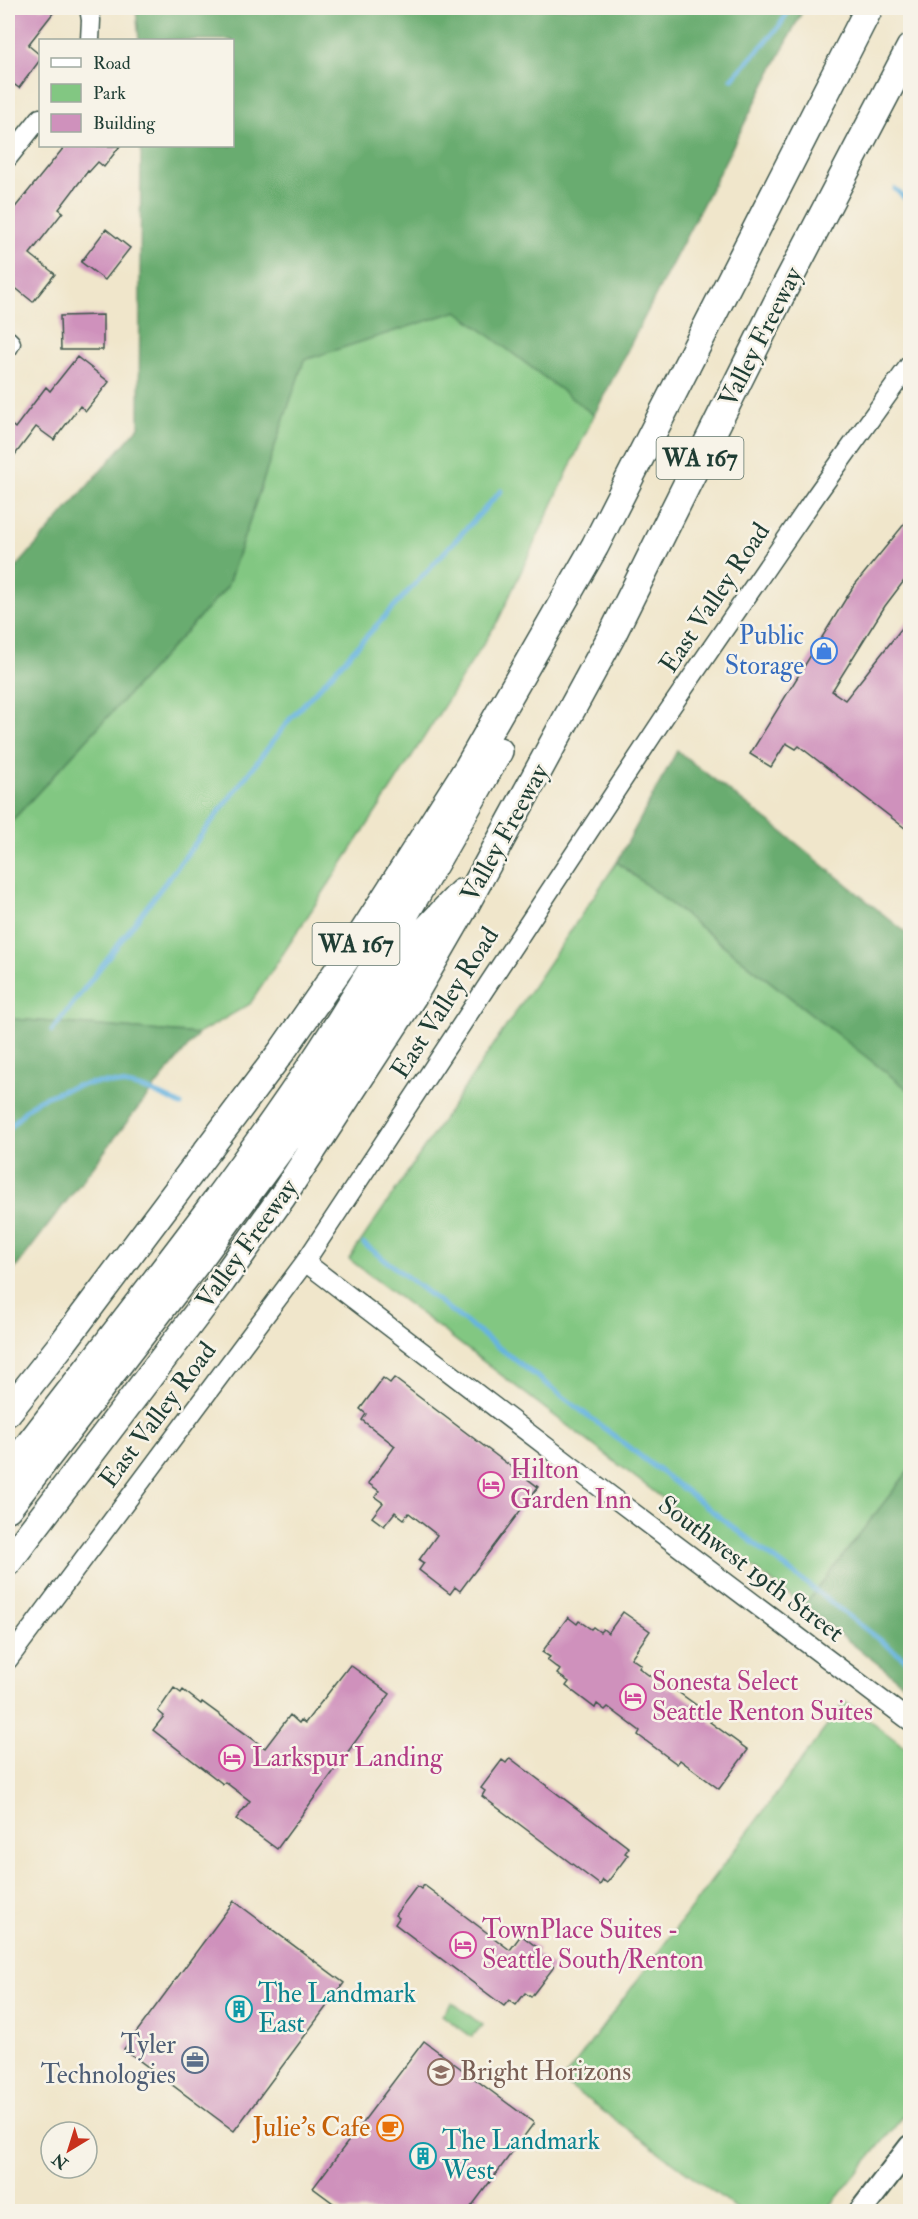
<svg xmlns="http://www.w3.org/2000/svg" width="918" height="2219" font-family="'IM FELL Double Pica',serif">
<rect width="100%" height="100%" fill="#f7f3e8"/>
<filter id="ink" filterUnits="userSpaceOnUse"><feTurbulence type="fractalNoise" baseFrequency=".0167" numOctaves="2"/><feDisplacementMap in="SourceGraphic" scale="12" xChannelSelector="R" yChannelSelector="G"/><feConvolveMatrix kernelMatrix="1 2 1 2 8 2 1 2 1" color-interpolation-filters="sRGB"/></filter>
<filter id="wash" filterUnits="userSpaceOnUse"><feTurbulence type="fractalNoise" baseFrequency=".008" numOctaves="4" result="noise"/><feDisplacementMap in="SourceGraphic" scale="24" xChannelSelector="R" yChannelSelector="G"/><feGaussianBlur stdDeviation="1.35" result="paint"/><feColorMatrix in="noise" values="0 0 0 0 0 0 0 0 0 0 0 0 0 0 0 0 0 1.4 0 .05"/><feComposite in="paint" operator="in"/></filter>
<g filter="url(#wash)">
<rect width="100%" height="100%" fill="#f0e6cb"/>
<path fill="#82c782" stroke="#50825b" stroke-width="1.5" d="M457,311L594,415L498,621L384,800L250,1004L198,1034L13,1019L8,1009V825L227,587L304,360Z
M617,862L910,1091V1469L804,1606L349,1259Z
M845,1702L910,1751V2108L826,2211H740L562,2081Z
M452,2002L482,2025L472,2037L442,2015Z"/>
<path fill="#69ac70" stroke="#447452" stroke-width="1.5" d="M136,8H804L594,415L457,311L304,360L227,587L8,825V577L139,427L141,146H232V40H139Z
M677,751L780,830L910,936V1091L617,862Z
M8,1009L13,1019L198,1034L130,1118L8,1278Z
M910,1469V1689L804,1606Z"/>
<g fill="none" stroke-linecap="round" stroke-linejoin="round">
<path stroke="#66b4e0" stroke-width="5" d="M732,79L779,27L790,8
M895,189L910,203
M52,1031L290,719L501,491
M8,1130C16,1121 24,1110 34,1103C39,1099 45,1097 51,1095C94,1074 139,1082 181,1105
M364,1244L910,1663"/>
</g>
<g id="blocks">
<path fill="#cf91bc" d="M8,8H57L28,45L40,55V60L19,88L8,80Z
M65,146H120L104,167L98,162L89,172L88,171L59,209L63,212L30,254L55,274L33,302L8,282V216Z
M106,229L130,248L105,280L81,262Z
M103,315V350H61L60,316Z
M77,357L109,382L86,411L80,406L54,440L36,427L8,464V422L15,428L46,387L50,391Z
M910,517V573L885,606L832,691L845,700L910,618V832L799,746L796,749L786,743L771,767L750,754L853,587Z
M383,1378L390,1383L394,1378L538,1487L460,1591L455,1587L450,1594L419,1570L424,1563L419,1560L437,1535L409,1513L404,1519L395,1512L384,1526L372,1517L383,1503L375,1497L379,1491L368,1483L395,1446L362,1420L366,1414L360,1409Z
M623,1612L650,1631L631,1658L641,1665L639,1668L669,1690L671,1687L713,1717L710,1722L748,1750L719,1789L680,1760L677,1764L638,1735L640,1731L608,1707L605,1710L597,1704L595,1708L566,1686L569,1682L557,1674L560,1670L547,1660L550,1657L542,1652L568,1617L577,1624L579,1621L591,1629L593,1627L600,1632L603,1629L608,1633Z
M350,1665L390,1694L277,1849L236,1819L250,1801L225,1782L223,1784L153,1730L164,1716L158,1711L174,1688L181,1693L183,1690L201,1704L202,1702L265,1748L290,1715L299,1723L301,1720L305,1723Z
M510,1758L629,1848L625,1853L628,1855L607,1883L603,1880L600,1885L482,1796L485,1791L481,1788L502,1760L506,1763Z
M424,1885L510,1950L521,1935L539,1949L536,1953L554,1967L531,1997L525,1993L516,2005L509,2000L504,2006L395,1924L399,1918L395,1915L417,1886L421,1889Z
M234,1901L344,1983L234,2131L124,2049Z
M424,2041L534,2123L468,2211H344L313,2188Z"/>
</g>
</g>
<g filter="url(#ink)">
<use href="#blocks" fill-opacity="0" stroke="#3e564b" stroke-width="1.5"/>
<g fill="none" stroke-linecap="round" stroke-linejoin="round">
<defs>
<path id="minor" d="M89,8L91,20L90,40
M8,158L40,118
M8,340L11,343L8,348
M305,1262L590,1480L910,1721
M8,1660L305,1262L667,713L817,494L910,364"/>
<path id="major" d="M860,2212L910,2147"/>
<path id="highway" d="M8,1412L62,1344L282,1051L348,956L469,766L595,546L869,8
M8,1472C114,1333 225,1197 321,1051C384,953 442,852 499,751
M8,1508L198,1261L295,1129L346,1058L424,932L461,893
M8,1562L222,1281L282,1197L413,996L461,913L611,637L783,291L910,48"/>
</defs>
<use href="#minor" stroke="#3e564b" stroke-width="21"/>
<use href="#major" stroke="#3e564b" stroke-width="26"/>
<use href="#highway" stroke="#3e564b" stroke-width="30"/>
<use href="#minor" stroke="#fff" stroke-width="18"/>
<use href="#major" stroke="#fff" stroke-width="22"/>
<use href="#highway" stroke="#fff" stroke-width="27"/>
</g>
</g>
<defs>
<symbol id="shop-ring" viewBox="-11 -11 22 22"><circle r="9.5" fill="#f7f3e8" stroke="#3f7fe0" stroke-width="1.5"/><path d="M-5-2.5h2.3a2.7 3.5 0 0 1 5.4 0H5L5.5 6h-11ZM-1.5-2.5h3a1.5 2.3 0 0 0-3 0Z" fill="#3f7fe0"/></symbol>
<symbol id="hotel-ring" viewBox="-11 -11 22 22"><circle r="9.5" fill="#f7f3e8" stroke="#d1479c" stroke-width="1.5"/><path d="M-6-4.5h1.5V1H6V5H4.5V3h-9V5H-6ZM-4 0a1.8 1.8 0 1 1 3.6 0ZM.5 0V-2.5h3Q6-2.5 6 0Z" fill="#d1479c"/></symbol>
<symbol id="building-ring" viewBox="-11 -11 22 22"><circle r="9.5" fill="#f7f3e8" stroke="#0f9aa8" stroke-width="1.5"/><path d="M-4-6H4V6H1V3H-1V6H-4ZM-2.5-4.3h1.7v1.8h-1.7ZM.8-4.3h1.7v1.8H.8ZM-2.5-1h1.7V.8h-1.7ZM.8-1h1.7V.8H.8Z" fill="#0f9aa8"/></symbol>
<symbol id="office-ring" viewBox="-11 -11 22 22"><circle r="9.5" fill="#f7f3e8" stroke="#5c6f8a" stroke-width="1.5"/><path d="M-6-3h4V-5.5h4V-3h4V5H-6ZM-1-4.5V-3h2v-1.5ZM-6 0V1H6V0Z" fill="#5c6f8a"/></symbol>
<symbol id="school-ring" viewBox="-11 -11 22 22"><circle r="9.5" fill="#f7f3e8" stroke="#8d6e63" stroke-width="1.5"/><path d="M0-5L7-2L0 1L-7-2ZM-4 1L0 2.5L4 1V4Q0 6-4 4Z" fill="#8d6e63"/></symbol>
<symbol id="cafe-ring" viewBox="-11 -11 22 22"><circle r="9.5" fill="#f7f3e8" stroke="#e8710a" stroke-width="1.5"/><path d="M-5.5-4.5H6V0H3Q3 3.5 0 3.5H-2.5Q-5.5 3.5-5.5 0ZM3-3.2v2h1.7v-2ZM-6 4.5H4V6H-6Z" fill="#e8710a"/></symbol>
</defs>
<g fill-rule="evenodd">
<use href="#shop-ring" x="809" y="636" width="30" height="30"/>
<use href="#hotel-ring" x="476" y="1470" width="30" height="30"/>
<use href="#hotel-ring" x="618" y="1682" width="30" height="30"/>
<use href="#hotel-ring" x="217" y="1743" width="30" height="30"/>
<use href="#hotel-ring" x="448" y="1930" width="30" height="30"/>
<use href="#building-ring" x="224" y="1994" width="30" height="30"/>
<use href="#office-ring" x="180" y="2045" width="30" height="30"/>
<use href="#school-ring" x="426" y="2057" width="30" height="30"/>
<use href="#cafe-ring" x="375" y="2113" width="30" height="30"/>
<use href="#building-ring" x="408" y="2141" width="30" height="30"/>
</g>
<g text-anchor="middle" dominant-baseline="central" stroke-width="5" stroke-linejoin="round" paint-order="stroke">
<g fill="#f7f3e8" stroke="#60746a" stroke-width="1.5">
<rect x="656.5" y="437" width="87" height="42" rx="4.5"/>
<rect x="312.5" y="923" width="87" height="42" rx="4.5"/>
</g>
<g font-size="24" font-weight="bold" fill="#1f3d34">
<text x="700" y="458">WA 167</text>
<text x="356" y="944">WA 167</text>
</g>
<g font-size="26" fill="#1f3d34" stroke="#f7f3e8">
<text transform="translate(761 337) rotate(-63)">Valley Freeway</text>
<text transform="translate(715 598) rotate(-56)">East Valley Road</text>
<text transform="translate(505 833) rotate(-61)">Valley Freeway</text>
<text transform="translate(445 1003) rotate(-57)">East Valley Road</text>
<text transform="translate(247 1244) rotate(-54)">Valley Freeway</text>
<text transform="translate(158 1415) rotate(-53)">East Valley Road</text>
<text transform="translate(751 1569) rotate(37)">Southwest 19th Street</text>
</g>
<g font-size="26" fill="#366cbe" stroke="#f7f3e8" text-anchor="end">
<text x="804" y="636">Public<tspan x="804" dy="30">Storage</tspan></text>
</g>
<g font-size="26" fill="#b23c85" stroke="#f7f3e8" text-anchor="start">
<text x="510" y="1470">Hilton<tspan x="510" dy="30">Garden Inn</tspan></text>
<text x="652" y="1682">Sonesta Select<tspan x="652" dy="30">Seattle Renton Suites</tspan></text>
<text x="252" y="1758">Larkspur Landing</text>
<text x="482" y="1930">TownPlace Suites -<tspan x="482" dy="30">Seattle South/Renton</tspan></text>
</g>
<g font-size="26" fill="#0d838f" stroke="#f7f3e8" text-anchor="start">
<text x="258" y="1994">The Landmark<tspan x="258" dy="30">East</tspan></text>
<text x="442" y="2141">The Landmark<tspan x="442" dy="30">West</tspan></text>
</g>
<g font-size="26" fill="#4e5e75" stroke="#f7f3e8" text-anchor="end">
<text x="176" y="2045">Tyler<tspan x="176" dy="30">Technologies</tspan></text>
</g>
<g font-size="26" fill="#785e54" stroke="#f7f3e8" text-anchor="start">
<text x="460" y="2072">Bright Horizons</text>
</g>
<g font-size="26" fill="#c56008" stroke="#f7f3e8" text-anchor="end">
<text x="370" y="2128">Julie's Cafe</text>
</g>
</g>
<rect width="918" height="2219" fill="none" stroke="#f7f3e8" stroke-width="30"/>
<rect x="39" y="39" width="195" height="108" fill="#f7f3e8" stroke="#a1aaa0" stroke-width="1.5"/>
<rect x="51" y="58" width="30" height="9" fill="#ffffff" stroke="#a1aaa0" stroke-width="1.5"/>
<text x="93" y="69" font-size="18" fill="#1f3d34">Road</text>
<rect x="51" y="84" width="30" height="18" fill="#82c782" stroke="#a1aaa0" stroke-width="1.5"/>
<text x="93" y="99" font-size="18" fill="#1f3d34">Park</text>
<rect x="51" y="114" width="30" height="18" fill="#cf91bc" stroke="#a1aaa0" stroke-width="1.5"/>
<text x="93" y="129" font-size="18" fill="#1f3d34">Building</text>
<g transform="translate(69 2150) rotate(218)"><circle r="28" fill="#f7f3e8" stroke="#a1aaa0" stroke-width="1.5"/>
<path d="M0-4.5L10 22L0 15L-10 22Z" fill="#c8321e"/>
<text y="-9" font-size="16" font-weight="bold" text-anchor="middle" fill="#1f3d34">N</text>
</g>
</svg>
